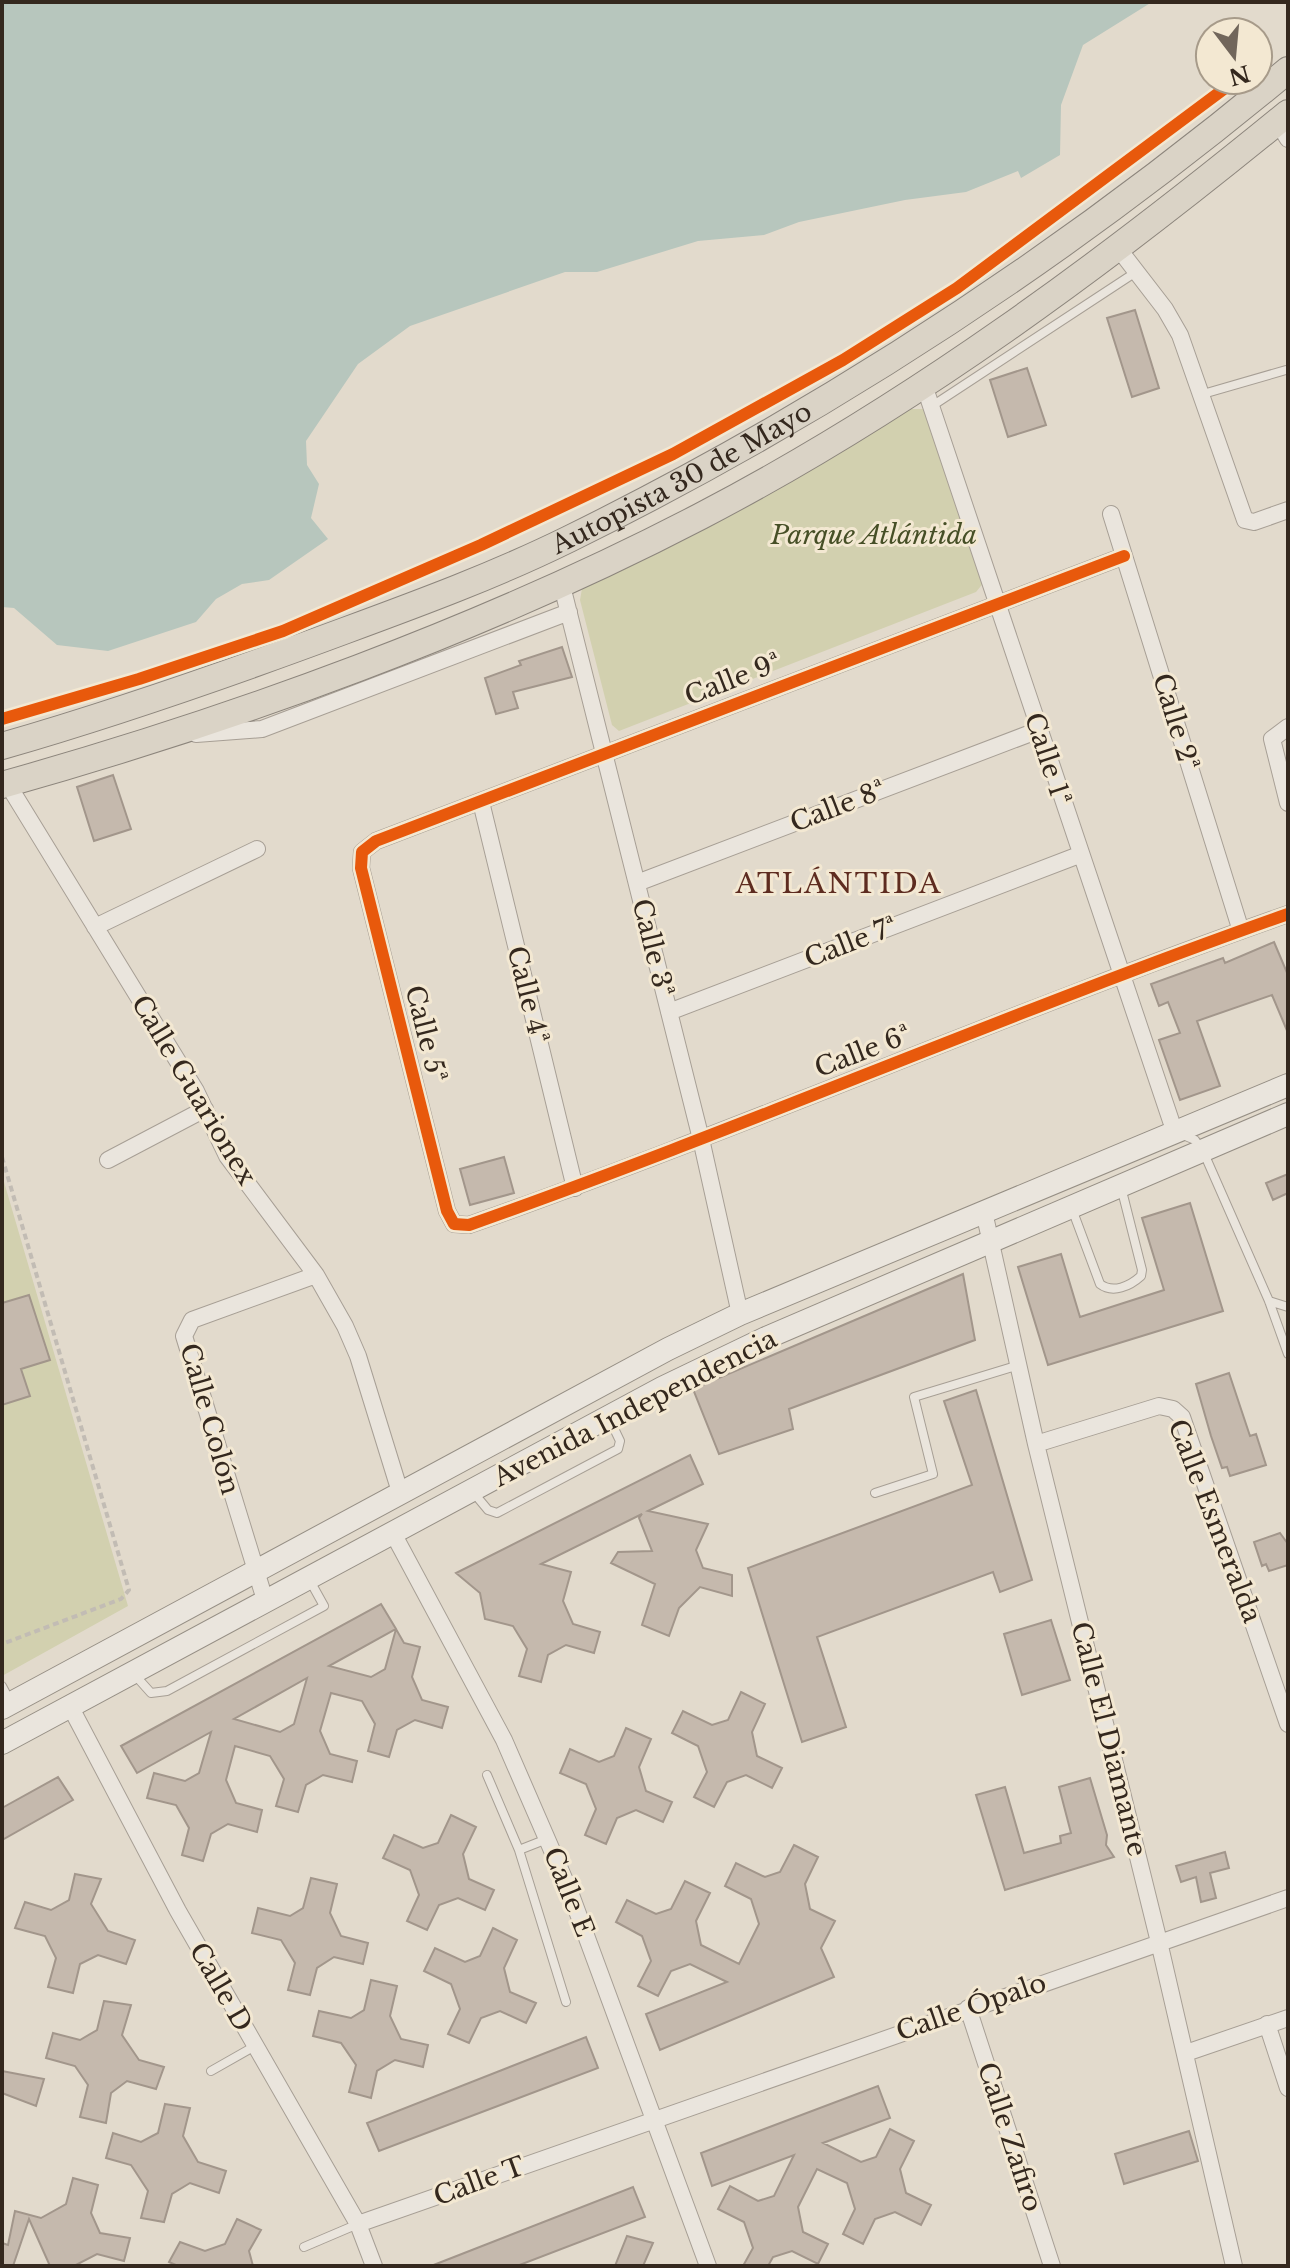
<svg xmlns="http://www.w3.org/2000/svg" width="1290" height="2268" font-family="'Libre Baskerville',serif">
<rect width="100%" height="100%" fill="#e2dacc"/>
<path fill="#d2d0af" d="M909,409H923L930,416L985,581L976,592L619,731L612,725L580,600L583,583L823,460Z
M2,1175L128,1606L2,1676Z"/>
<path fill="#b7c6bd" d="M2,2H1152L1083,45L1061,105L1060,155L1021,178L1018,171L966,192L905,200L799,222L764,235L698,241L597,272H565L410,326L358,364L306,441L307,465L319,484L311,518L328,539L269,580L242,584L216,599L196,622L108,651L57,645L14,608L2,607Z"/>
<path fill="#c5b9ad" stroke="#a2968b" stroke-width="2" fill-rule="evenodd" d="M1135,310L1159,388L1132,397L1107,318Z
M1027,368L1046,425L1008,437L990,380Z
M562,647L572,677L513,692L518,708L496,714L485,678L521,665L519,661Z
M113,775L131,829L94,841L77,787Z
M1274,942L1288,975V1033L1272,995L1197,1021L1220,1086L1180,1100L1159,1040L1180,1033L1168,1002L1159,1006L1151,984L1223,958L1225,963Z
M504,1157L514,1193L470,1205L460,1169Z
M1288,1174V1193L1273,1200L1266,1183Z
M1190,1203L1223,1311L1048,1365L1018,1267L1061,1254L1080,1317L1164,1290L1142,1218Z
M963,1274L975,1340L789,1409L793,1429L719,1454L693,1389Z
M29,1295L50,1360L21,1369L30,1396L2,1405V1303Z
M1229,1373L1250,1436L1256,1434L1266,1465L1230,1476L1227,1467L1222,1468L1211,1436L1196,1384Z
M976,1390L1032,1580L1000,1592L993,1572L817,1637L846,1727L802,1742L748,1568L972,1485L944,1401Z
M690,1455L703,1484L648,1511L708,1524L696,1550L703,1568L732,1575V1596L700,1587L679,1608L669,1636L642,1625L655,1584L611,1563L618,1552L652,1551L639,1518L642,1514L541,1564L571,1572L563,1601L573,1624L600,1632L594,1653L566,1645L548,1655L541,1682L519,1676L527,1649L513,1626L485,1619L480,1593L456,1573Z
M1280,1533L1288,1544V1565L1269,1571L1266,1564L1262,1566L1254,1542Z
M381,1604L396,1629L329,1666L371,1677L385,1669L396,1629L404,1643L420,1647L412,1677L422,1700L448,1707L442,1728L415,1720L397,1730L389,1757L368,1751L375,1724L362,1701L331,1693L320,1731L330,1754L357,1761L352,1782L323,1775L306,1785L298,1812L276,1806L284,1779L270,1756L235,1746L226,1780L236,1803L262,1810L257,1832L228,1824L211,1834L203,1861L182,1855L189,1828L176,1805L147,1798L154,1773L185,1781L199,1773L211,1732L137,1773L121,1746ZM307,1678L294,1724L280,1732L234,1719Z
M1051,1620L1070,1680L1022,1695L1004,1634Z
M741,1692L765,1704L752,1732L757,1756L782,1768L772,1788L746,1775L727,1782L714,1807L694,1797L707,1772L698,1746L672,1733L683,1711L712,1725L728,1720Z
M626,1728L651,1739L639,1767L646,1791L672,1802L663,1822L636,1810L617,1818L606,1844L585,1835L596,1809L586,1784L560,1773L570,1749L599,1762L614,1756Z
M58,1777L73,1800L2,1840V1808Z
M1090,1778L1107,1835L1106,1845L1114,1857L1005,1890L976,1795L1005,1787L1024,1853L1061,1843L1060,1836L1071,1833L1059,1787Z
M451,1815L476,1827L463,1854L469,1879L494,1890L485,1910L458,1898L439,1905L427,1930L407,1921L419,1895L410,1870L383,1858L394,1835L423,1848L438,1843Z
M794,1845L818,1857L805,1884L810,1909L835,1921L821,1948L834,1977L660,2050L646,2014L727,1982L690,1964L671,1971L658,1996L638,1986L651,1961L642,1936L616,1922L627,1900L656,1914L671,1909L685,1881L710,1893L696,1921L701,1945L739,1964L759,1924L751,1899L725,1886L736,1863L765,1877L780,1872Z
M1225,1852L1229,1868L1210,1873L1216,1898L1201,1902L1196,1877L1181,1882L1176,1866Z
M75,1874L101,1879L91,1904L108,1931L135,1940L126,1964L98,1955L80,1964L73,1993L48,1987L56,1958L45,1936L15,1928L25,1902L51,1910L69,1900Z
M311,1878L337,1884L330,1913L341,1936L368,1943L363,1964L334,1957L317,1968L310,1995L288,1990L295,1963L281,1940L252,1933L258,1908L290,1916L303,1908Z
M493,1928L517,1940L504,1968L510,1992L536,2003L526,2023L500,2011L481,2018L469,2043L448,2034L460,2009L451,1984L424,1971L435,1948L465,1962L480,1956Z
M371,1980L397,1986L390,2016L401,2039L428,2045L423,2067L395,2060L377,2071L371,2098L349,2092L356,2065L341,2043L313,2036L319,2011L351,2018L364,2010Z
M104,2001L131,2005L122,2035L139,2060L164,2067L156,2089L127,2081L111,2093L106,2123L80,2117L88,2085L75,2066L46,2058L53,2033L80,2040L97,2030Z
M586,2037L598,2068L379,2151L367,2123Z
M2,2071L44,2079L36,2106L2,2093Z
M878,2086L890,2118L823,2143L861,2162L876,2157L890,2129L914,2141L900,2169L906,2193L931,2205L921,2225L895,2212L875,2219L863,2244L843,2234L855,2209L847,2183L817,2169L798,2207L803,2232L828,2244L818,2264L792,2251L773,2257L768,2266H743L753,2248L744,2222L718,2209L730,2186L758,2201L774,2196L794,2155L712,2186L701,2153Z
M165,2104L190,2108L183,2136L198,2162L226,2171L219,2193L190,2183L172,2194L164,2222L141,2218L148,2191L131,2165L106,2158L113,2133L141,2142L158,2133Z
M1189,2131L1198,2161L1124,2184L1115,2154Z
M73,2178L98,2185L91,2213L100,2233L130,2238L124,2261L97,2254L74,2266H50L29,2219L13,2266H2V2243L8,2245L15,2211L41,2218L66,2204Z
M633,2187L645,2217L517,2266H431Z
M237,2219L261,2230L249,2251L253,2266H178L169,2262L180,2242L205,2251L225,2244Z
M627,2236L653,2243L643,2266H615Z"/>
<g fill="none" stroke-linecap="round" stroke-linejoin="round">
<defs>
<path id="service" d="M1203,394L1286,370
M932,406L1136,272
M1183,1135L1195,1140L1203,1151L1269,1301L1288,1354
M1072,1209L1100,1284C1113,1294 1130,1286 1141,1276L1142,1270L1121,1187
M1269,1301L1288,1307
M473,1492L488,1510L497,1513L618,1449L620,1441L609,1418
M875,1493L933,1474L914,1397L1019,1365
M134,1674L151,1693L167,1691L324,1606L309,1579
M2,1686L11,1703
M487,1775L519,1850L547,1839
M519,1850L566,2002
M211,2071L255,2046
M304,2247L358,2224"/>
<path id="minor" d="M1277,121L1288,139
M1118,248L1165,309L1180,335L1245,520L1254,522L1288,510
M924,385L1175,1133
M1111,514L1241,931
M1124,556L376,841L362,852L361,868L447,1211L454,1224L469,1225C744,1128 1012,1011 1288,914
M561,582L701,1139L740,1314
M1288,727L1272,739L1288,803
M196,734L262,729L569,612
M7,783L196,1091L227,1156L316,1275L345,1326L358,1356L400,1492
M481,802L575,1188
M637,883L1039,730
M95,927L257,849
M669,1012L1079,855
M108,1160L205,1109
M984,1212L1036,1444L1159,1942L1234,2266
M1036,1444L1159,1406L1173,1409L1182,1417L1288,1724
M394,1535L504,1740L570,1892L708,2266
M265,1600L184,1336L192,1320L316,1275
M70,1706L178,1911L358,2224L374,2266
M968,2008L1052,2266
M1267,2024L1288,2088
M1186,2053L1288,2018
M358,2224L1288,1898"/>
<path id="secondary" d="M2,1708L668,1349L740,1314L1288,1085
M2,1743L662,1388L766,1338L1288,1114"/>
<g id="trunk">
<path id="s1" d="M2,746C117,713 231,673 344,631C420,603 496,575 569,539C827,412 1067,254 1288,70"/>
<path d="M2,785C237,719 484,629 701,516C912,406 1105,263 1288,113"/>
</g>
</defs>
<use href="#service" stroke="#a79f95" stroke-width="10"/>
<use href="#minor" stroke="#a79f95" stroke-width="18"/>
<use href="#secondary" stroke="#968f85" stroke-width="24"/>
<use href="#trunk" stroke="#8c857c" stroke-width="28"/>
<path stroke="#c2bcb4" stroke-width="4" stroke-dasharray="6 4" stroke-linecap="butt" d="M2,1157L129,1590L121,1599L2,1644"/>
<use href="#service" stroke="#eae5dd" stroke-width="8"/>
<use href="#minor" stroke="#eae5dd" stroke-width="16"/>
<use href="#secondary" stroke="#eae5dd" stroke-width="22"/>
<use href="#trunk" stroke="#dad3c6" stroke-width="26"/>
<defs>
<path id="cycleway" d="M1124,556L376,841L362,852L361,868L447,1211L454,1224L469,1225C744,1128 1012,1011 1288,914
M2,719L139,679L283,631L481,545L673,454L843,360L957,288L1236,80"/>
</defs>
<use href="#cycleway" stroke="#f3e8d2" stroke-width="17"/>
<use href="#cycleway" stroke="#e8590c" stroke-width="12"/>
</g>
<g text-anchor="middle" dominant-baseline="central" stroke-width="6" stroke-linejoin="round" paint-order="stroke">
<g font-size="26" fill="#34281e" stroke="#f3e8d2">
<text stroke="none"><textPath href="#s1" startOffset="732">Autopista 30 de Mayo</textPath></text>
<text transform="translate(733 679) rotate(-21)">Calle 9ª</text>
<text transform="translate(1176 722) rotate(73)">Calle 2ª</text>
<text transform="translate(1048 759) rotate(72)">Calle 1ª</text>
<text transform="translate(838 806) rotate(-21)">Calle 8ª</text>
<text transform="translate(851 942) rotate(-21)">Calle 7ª</text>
<text transform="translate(653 948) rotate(76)">Calle 3ª</text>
<text transform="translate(528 995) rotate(76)">Calle 4ª</text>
<text transform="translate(426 1034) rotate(76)">Calle 5ª</text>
<text transform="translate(863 1051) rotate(-21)">Calle 6ª</text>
<text transform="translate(194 1090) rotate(59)">Calle Guarionex</text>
<text transform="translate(635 1408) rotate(-27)">Avenida Independencia</text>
<text transform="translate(210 1419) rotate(74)">Calle Colón</text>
<text transform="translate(1215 1521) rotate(69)">Calle Esmeralda</text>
<text transform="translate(1109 1739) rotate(76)">Calle El Diamante</text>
<text transform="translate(569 1892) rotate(68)">Calle E</text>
<text transform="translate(221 1987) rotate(60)">Calle D</text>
<text transform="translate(971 2007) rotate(-19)">Calle Ópalo</text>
<text transform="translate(1010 2137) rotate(72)">Calle Zafiro</text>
<text transform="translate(479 2181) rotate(-20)">Calle T</text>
</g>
<g font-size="26" font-style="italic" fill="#464f26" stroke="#f3e8d2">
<text x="874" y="535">Parque Atlántida</text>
</g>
<g font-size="28" letter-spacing="2" fill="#5e2c20" stroke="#f3e8d2">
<text x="839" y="883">ATLÁNTIDA</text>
</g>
</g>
<rect width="1290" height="2268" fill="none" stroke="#34281e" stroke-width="8"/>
<g transform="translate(1234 56) rotate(164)"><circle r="38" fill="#f3e8d2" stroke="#a79b8a" stroke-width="2"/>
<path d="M0-6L14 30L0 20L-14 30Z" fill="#71665b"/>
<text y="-12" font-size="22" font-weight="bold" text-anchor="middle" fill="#34281e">N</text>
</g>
</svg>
